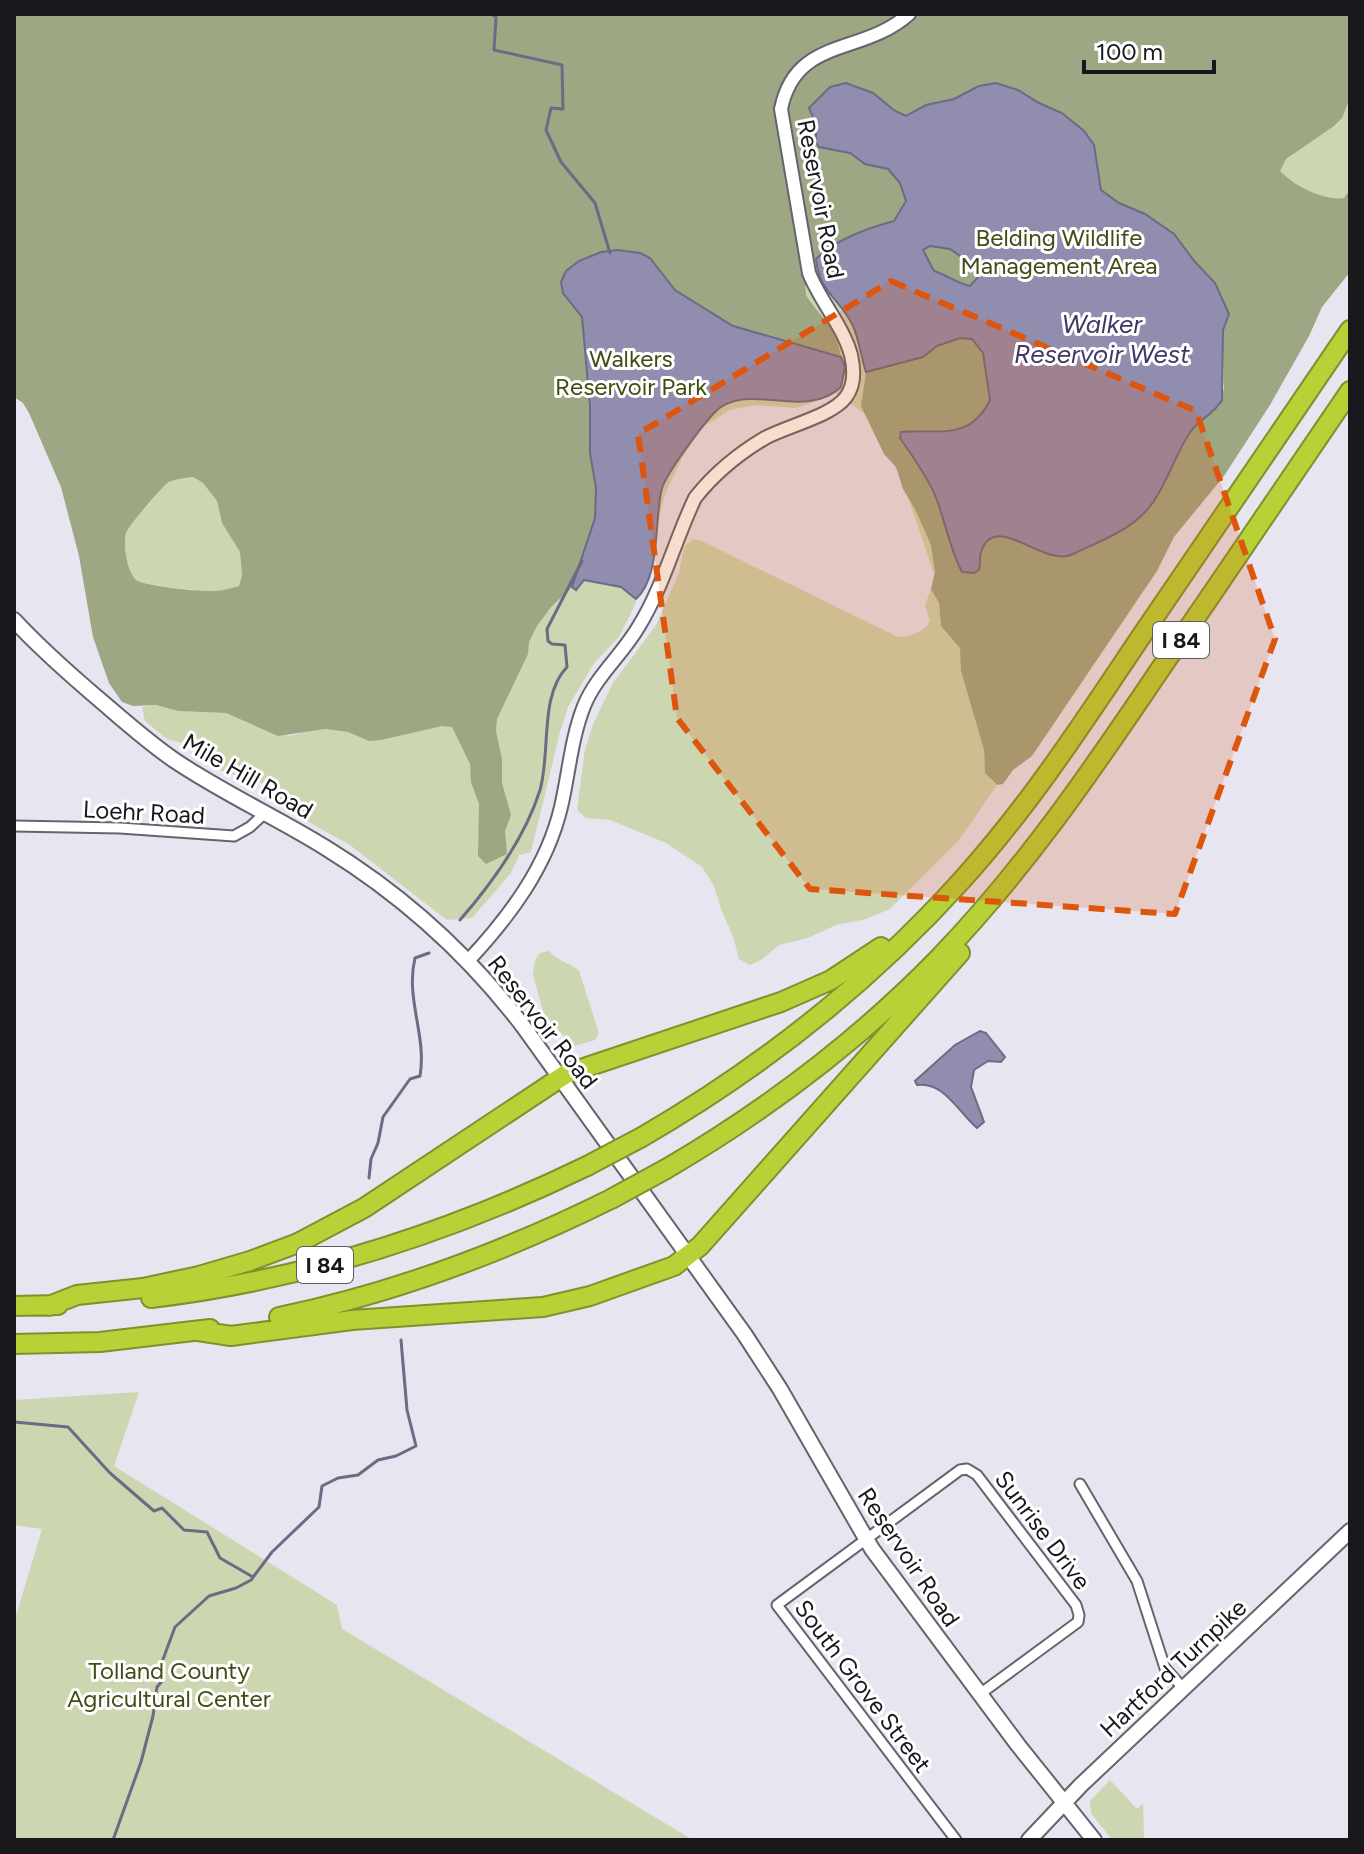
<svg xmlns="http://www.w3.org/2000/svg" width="1364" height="1854" font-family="Figtree,sans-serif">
<rect width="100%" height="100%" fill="#e6e5f0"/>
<path fill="#ccd6b1" d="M14,14H1350V245L961,671L984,750C983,762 986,779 997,785L959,840L890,909L866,919L836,925L808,938L779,945L761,960L750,965L739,959L733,936L721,909L714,886L702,867L666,843L610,820L586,818L577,810L585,749L594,722L613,683L656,625L679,573L684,547L693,539L704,542L898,637C909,637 925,632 930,621L925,605L931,589L939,603L941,626L957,642L904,485L872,419L833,391L812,403L796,408L755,405L730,410L703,427L683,456L665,494L635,605L619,637L594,663L568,707L560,732L531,852L519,855L511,873L472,918L447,920L350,845L289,811L264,784L216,769L182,743L167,739L145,721L142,707L156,705L178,711L226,713L257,727L290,736L314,729H325L348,732L369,741L447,725L453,727L470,764L471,777L552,284Z
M193,477L203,483L217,501L222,523L240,552L242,575L239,587C231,588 223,591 215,591C203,591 143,586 136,580C127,572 123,545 126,533C127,528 163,485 169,482C176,479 185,478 193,477Z
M549,951C559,962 571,963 579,971L599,1033L595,1040L574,1046L551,1023L543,1011L533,975L535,960L540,953Z
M139,1392L114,1466L337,1605L342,1629L693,1840H14V1622L42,1529L14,1525V1400Z
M1110,1780L1137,1809L1143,1803L1144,1840H1112L1091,1813L1090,1801Z"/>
<path fill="#9ea784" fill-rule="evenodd" d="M14,14H1350V98L1342,118L1334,126L1286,159L1280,171C1294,186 1324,201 1344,198L1350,190V272L1322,307L1309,336L1270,405L1224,476L1174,537L1157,571L1032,756L1013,770L1003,784L997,785L985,773L984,750L961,671L960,648L941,626L939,603L931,589L935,572L931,545L915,509L903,489L896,467L884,454L861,406L866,372L923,357L937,346L966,337L972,339L981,347L990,400C971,435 960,429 925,430C917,430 908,435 900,438L914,457L934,495L959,567L981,564C978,525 1005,538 1029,544C1043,548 1057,551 1072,555L1175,461L1192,429L1219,406L1224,389L1223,330L1229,314L1215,283L1195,262L1174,234L1145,214L1119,203L1101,190L1084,131L1062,113L1039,103L1018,90L996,83L979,86L954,99L926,105L906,116L895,111L873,93L852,84L810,114L817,131L816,142L825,149L850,153L865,164L888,169L900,183L906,201L894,221L835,245L804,266L806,295C821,319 836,325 841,357L733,326L675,290L654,262L629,251L601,252L570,267L566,271L563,293L582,317L590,406V453L596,488L595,518L572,587L551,607L537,626L529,642L528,654L497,719L496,731L502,759V783L511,815L505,831L507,854L486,864L478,856L479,804L471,782L470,764L452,727L442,726L381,740L369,741L348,732L325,729L278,736L226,713L178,711L156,705L133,706L122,702L109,683L93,637L79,556L61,487L29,413L23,403L14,397ZM193,477L203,483L217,501L222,523L240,552L242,575L239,586C231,588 223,591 215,591C203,592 143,586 136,580C127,572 123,545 126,533C127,528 163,485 169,482C176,479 185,478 193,477Z
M930,246L950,249L979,269L980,275L970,286C956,283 947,275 934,271L923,250Z"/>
<path fill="#918daf" stroke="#6d6a83" stroke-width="2" fill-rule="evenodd" d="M846,83L873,93L895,111L906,116L926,105L954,99L979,86L996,83L1018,90L1039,103L1062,113L1084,131L1094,145L1101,190L1119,203L1145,214L1174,234L1195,262L1215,283L1229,314L1223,330L1222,400C1215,413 1200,419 1191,431C1177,451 1170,475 1157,496C1139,528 1104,539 1073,554C1044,569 995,509 981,552C979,557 981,563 979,570L974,573L962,572C949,547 945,519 934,493C925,474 912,455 900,438L901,432C940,428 969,442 990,400L983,353L972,339L960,338L937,346L923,357L866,372C861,357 859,338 852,324C839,298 819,292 816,259C835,240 868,228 894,221L906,201L900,183L888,169L865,164L850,153L819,147L816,142V125L809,108L830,87ZM930,246L950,249L979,269L980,275L970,286C956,283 947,275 934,271L923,250Z
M618,250L640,253L650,258L675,290L733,326L841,357L845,367L841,387C804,422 746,379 714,413C701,427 668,471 662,488C654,519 661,577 636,599L621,587L584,580L576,590L572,587L595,518L596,488L590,453V406L582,317L563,293L561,282L566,271L579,261L601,252Z
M980,1031L986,1033L1005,1057L1001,1062L988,1061L974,1070L971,1087L984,1122L977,1128C959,1113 944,1081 917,1085L915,1081L955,1045Z"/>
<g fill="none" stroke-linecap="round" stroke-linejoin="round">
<path stroke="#6d6a83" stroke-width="3" d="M491,14L496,17L494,50L562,65L563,109L551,108L546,130L561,162L595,203L610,253
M460,920C493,882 525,838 540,790C551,752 539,696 567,667L565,645L552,644L548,641L547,629L582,561
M369,1178L371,1159L378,1143L383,1117L410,1079L420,1076C427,1036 405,998 415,958L429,953
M14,1422L68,1427L110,1473L154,1511L162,1508L184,1530L207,1532L220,1558L253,1577
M113,1840L141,1762L153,1716L157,1687L163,1680L162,1662L175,1627L209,1596L236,1588L251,1580L272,1552L319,1507L322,1486L338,1478L358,1475L378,1460L396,1456L416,1446L407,1410L401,1340"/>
<defs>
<path id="minor" d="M14,826L120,828L234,836L250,827L265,813
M1080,1484L1137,1581L1165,1668L1183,1688
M956,1840L777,1605L960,1470L967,1469L977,1475L1076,1605L1079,1615L1078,1622L980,1694"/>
<path id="tertiary" d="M468,961C509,917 547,867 561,807C569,773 571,739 584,706C596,676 623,654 639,626C663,587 675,540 695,498C714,474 738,454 765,438C787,426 832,416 846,397C855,385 854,368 851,355C843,326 820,301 809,273L781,109C796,36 862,56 909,14"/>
<path id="secondary" d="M14,620C39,647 66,671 94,695C120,717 145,740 174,760C223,793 276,817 326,848C404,896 468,954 523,1026L745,1335L780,1389L872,1549L1018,1745L1094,1840
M1029,1840L1081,1785L1350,1531"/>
<path id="motorway" d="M642,1137C761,1068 870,982 962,880C1029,806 1083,723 1138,641C1209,537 1279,434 1350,330
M666,1169C765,1111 858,1041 938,959C1023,871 1091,772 1159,671C1223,578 1286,485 1350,391
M151,1298C304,1280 449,1233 587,1166
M14,1306L58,1305
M49,1306L77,1295L143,1288L199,1276L250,1261L298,1243L364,1208L566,1074L781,1002L831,980L881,947
M279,1317C395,1293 504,1252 611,1199
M198,1331L231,1336L352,1320L543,1307L590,1296L674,1266L700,1246L960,953
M14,1344L100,1342L210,1329"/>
</defs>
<use href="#minor" stroke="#65646e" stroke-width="13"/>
<use href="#tertiary" stroke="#65646e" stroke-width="16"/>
<use href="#secondary" stroke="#65646e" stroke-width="18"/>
<use href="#motorway" stroke="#7f912e" stroke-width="22"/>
<use href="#minor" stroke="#fff" stroke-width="9"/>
<use href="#tertiary" stroke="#fff" stroke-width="12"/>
<use href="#secondary" stroke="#fff" stroke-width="14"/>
<use href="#motorway" stroke="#b6d237" stroke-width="18"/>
<defs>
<path id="motorway-bridge" d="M587,1166L642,1137
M611,1199L666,1169"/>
</defs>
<use href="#motorway-bridge" stroke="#7f912e" stroke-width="22" stroke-linecap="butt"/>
<use href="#motorway-bridge" stroke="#b6d237" stroke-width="18"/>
</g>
<path fill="#de560d" fill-opacity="0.2" stroke="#de560d" stroke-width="6" stroke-dasharray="16 10" stroke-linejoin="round" d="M891,281L1196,411L1275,639L1175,914L810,889L677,718L638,434Z"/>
<g text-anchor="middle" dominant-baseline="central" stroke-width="6" stroke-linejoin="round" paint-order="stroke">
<g fill="#fff" stroke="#5d5d60" stroke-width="2">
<rect x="1153" y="622" width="56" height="36" rx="6"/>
<rect x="297" y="1247" width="56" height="36" rx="6"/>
</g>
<g font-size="22" font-weight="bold" fill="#18181c">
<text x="1181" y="640">I 84</text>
<text x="325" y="1265">I 84</text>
</g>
<g font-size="24" fill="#18181c" stroke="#fff">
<text transform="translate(821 199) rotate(79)">Reservoir Road</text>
<text transform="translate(248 776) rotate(30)">Mile Hill Road</text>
<text transform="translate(144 812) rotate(3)">Loehr Road</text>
<text transform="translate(543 1022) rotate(52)">Reservoir Road</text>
<text transform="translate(1043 1530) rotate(53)">Sunrise Drive</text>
<text transform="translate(909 1557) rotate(56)">Reservoir Road</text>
<text transform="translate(1173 1668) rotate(-43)">Hartford Turnpike</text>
<text transform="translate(863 1686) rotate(53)">South Grove Street</text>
</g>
<g font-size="24" fill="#424d14" stroke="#fff">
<text x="1059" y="237">Belding Wildlife<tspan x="1059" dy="28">Management Area</tspan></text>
<text x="631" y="358">Walkers<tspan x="631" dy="28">Reservoir Park</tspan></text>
<text x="169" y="1670">Tolland County<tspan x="169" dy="28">Agricultural Center</tspan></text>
</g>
<g font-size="26" font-style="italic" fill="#403767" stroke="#fff">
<text x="1102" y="324">Walker<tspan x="1102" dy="30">Reservoir West</tspan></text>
</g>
</g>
<rect width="1364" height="1854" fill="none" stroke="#18181c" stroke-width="32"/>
<path d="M1084 60v12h130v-12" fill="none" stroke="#18181c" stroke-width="4"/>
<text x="1096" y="60" font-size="24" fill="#18181c" stroke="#ffffff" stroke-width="6" paint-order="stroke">100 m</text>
</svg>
